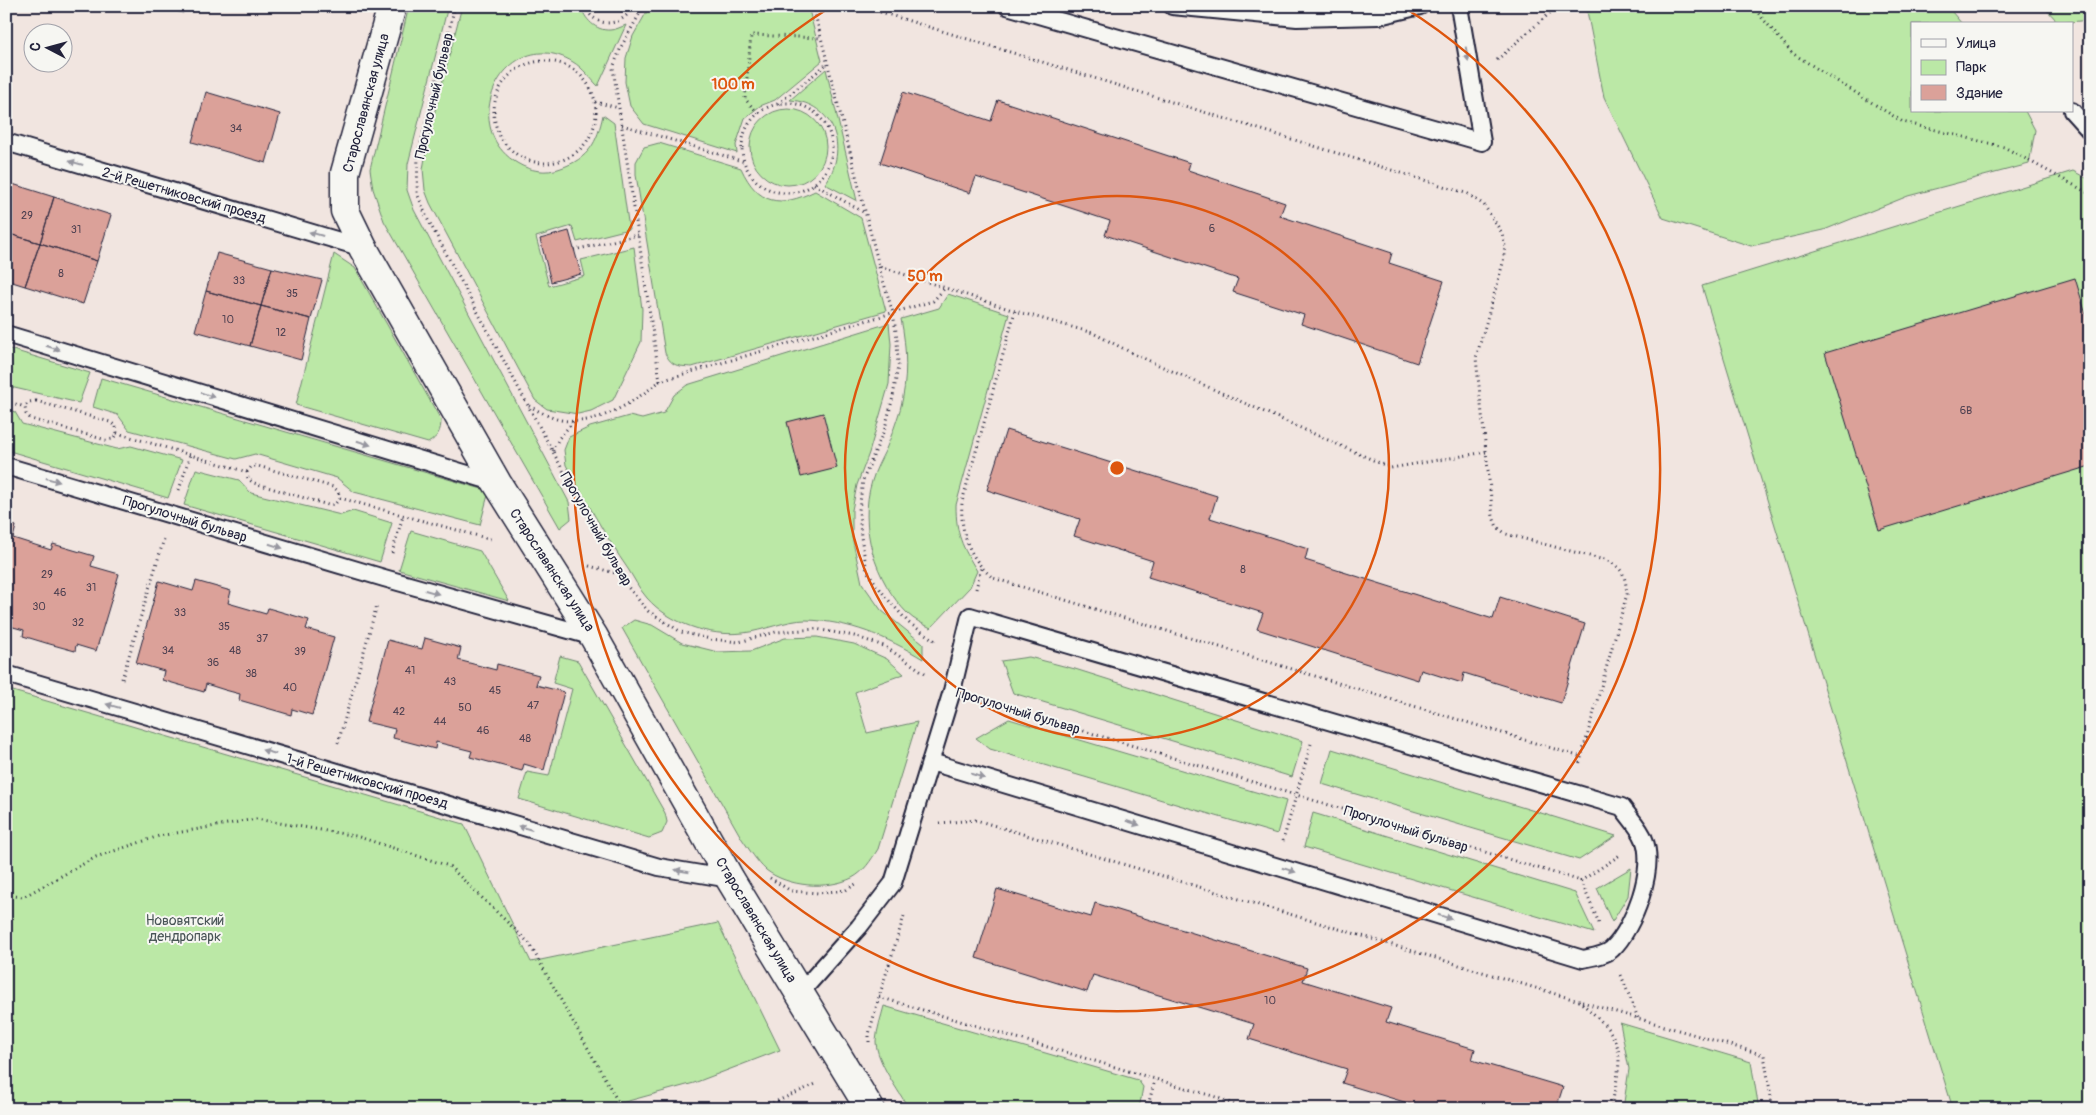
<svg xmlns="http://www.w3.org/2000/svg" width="2096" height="1115" font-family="Pangolin,sans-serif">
<rect width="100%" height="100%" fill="#f1e5e0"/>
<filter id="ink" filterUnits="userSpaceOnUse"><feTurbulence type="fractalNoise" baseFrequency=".02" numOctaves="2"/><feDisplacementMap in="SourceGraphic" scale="10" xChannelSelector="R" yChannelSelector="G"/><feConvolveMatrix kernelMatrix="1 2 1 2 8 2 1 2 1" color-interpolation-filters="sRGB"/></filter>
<g filter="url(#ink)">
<path fill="#bbe8a6" stroke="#6e8570" d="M409,6H448L408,164L407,190L414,210L569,502L571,519L560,528L384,221L373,189L370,169Z
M462,6H581C584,19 596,31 610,30C615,30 621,27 626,25L598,86C590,78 583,68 573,62C507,22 454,125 517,163C530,171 546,174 561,168C589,158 597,143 603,115L614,123L629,229L577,242L572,226L536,237L549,286L585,276L581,260L634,247L642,309L641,342L613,400L591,411L578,414L547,409L535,400L430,203L425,190L423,169L431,126Z
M650,6H808L822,61L775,100L760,106L745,118L736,145L737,153L644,124L630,106L625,82L626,58L633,36Z
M1586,6H1951L1952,12L1962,24H1912V111H2025L2035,130L2029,164L1908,196L1824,230L1751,246L1663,218L1604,97Z
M2043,6H2090V20L2059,23Z
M826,69L857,201L825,184C850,149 834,103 790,100Z
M750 147a38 38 0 1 1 76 0a38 38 0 1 1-76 0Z
M659,143L741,168C758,205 780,208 815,191L861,218L886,311L692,367C678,366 672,367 665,353L636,175V162L644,147Z
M2073,171L2090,180V1109H1953L1702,286Z
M334,254L355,268L441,420C441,431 438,437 428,443L296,405Z
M948,294L1009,314L956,505C956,535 962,546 977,571L970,587L931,628C923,624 914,620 908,614C875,581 858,526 872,481C875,470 881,459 886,449C891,437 896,423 900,410C908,381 907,348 901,319L939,308Z
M889,323L891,344L889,384L869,453L857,485L852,510V537L862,583L881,610L923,644V659C887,637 849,621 806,620C786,620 763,631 743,633C709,637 669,623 647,598C639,589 634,578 628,569C605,536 586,500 566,465L564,450L569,437L590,427L629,416L642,419L664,413L674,395L687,385Z
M6,348L90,373L79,403L6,386Z
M101,378L489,491L480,525L354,492L337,478L255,454L236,459L129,430L118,415L93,407Z
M6,409L15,412L22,424L117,449L131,446L182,460L168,498L6,450Z
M196,469L239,480L251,493L341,515L353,511L392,523L380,562L184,505Z
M411,531L480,551L509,601L399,570Z
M634,620L652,625L682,643L718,652L751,651L785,638L817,637L854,644L887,659L904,674L855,692L867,733L917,722L878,849C871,860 864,872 852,878C827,890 788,887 766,870C757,862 749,849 742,839L622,628Z
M560,656L578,661L665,813L667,822L662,833L649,838L519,799L527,772L549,776L572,689L553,683Z
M1029,657L1075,669L1303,741L1292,777L1013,693L1001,661Z
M6,689L464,824L531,962L718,923L780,1050L694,1083L610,1106L609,1109H6Z
M1009,719L1286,801L1277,834L990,749L976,738Z
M1332,749L1616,836L1579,860L1322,784Z
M1313,813L1575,893L1594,933L1304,847Z
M1631,868L1628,896L1612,922L1597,888Z
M884,1006L1138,1080L1143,1087L1139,1109H909C899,1091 876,1061 876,1041C877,1029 881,1018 884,1006Z
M1620,1023L1751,1062L1759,1109H1623L1629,1069Z"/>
<path fill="#dba199" stroke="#22223b" d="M156,6H185L183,13Z
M206,92L280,114L266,163L192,142Z
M903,92L991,121L998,100L1190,163L1188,170L1285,203L1280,216L1392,253L1389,263L1444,281L1417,363L1301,324L1304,315L1233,292L1238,279L1105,235L1110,221L976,177L970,193L880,163Z
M6,182L54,197L40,243L6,233Z
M54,197L111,215L97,261L40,243Z
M569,231L581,274L551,282L540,239Z
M6,233L40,243L25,286L6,280Z
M40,243L97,261L83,304L25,286Z
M217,253L272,268L261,306L206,291Z
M272,268L322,280L311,319L261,306Z
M2075,278L2090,328V466L1879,530L1825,353Z
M206,291L261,306L250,346L195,331Z
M261,306L311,319L301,360L250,346Z
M823,413L837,468L801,477L787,422Z
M1006,430L1217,496L1210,518L1308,549L1305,560L1493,619L1500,597L1585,624L1561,703L1464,673L1462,683L1421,670L1418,680L1257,629L1263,613L1148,577L1153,561L1074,536L1080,519L987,490Z
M6,523L16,526L13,538L51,550L53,544L94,556L91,566L119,574L96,651L76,645L75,651L46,643L23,636L24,630L6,625Z
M159,581L193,591L196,581L231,591L228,603L266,614L268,608L309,620L306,629L334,637L312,715L292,709L291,715L239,700L240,694L225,690L206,684L204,692L162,680L164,671L136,663Z
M425,638L461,648L458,660L496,670L497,664L539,675L536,685L564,692L544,770L524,764L522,771L470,757L472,751L436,742L435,749L393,738L395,729L366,722L388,640L422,649Z
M997,889L1091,917L1095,903L1307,968L1303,981L1391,1008L1386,1022L1475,1049L1472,1060L1563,1087L1556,1109H1427L1342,1083L1347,1069L1249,1039L1254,1024L1093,975L1087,992L976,958Z"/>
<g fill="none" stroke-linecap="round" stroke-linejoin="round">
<defs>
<path id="service" d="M1007,6L1482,142L1459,6
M1172,6L1297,18L1379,16L1420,6
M2072,111L2090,131
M6,142L363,248
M6,334L497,483
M6,466L384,578L594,637
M6,674L659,867L730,879
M800,993L859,927L893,883L952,691L970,616L1622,807C1629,817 1640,828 1644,839C1656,868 1634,928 1612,949C1606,955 1592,957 1583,959L931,762"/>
<path id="minor" d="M392,6L345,173V211L363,248L497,483L594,637L730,879L870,1109"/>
</defs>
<use href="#service" stroke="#22223b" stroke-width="20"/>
<use href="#minor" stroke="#22223b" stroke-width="31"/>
<path stroke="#22223b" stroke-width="3" stroke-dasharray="1 4" stroke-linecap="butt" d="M455,6L418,155L417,193L427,218L622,580L648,611L681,632L710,639L739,642L776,632L816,629L854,636L884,646L928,675
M585,6C594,29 623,28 633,6
M644,6L621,47L613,68L660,381L933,301L945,288
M813,6L879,266L1015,311L1093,333L1136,355L1391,468L1486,452
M861,6L1453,189L1468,194L1484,205L1502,233L1505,246L1503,263L1476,358L1493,517L1497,527L1506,534L1608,561C1624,569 1625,576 1627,594L1579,765
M1752,6L1792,53L1903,122L2004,147L2090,194
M1497,60L1552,11L1562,6
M494 112a51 51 0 1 1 102 0a51 51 0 1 1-102 0Z
M595,102L619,108
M742 148a45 45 0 1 1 90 0a45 45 0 1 1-90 0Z
M778,104L828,63
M758,113L745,99L751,35L821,38
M622,125L745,162
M814,184L865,213
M574,250L638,235
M879,267L893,313L897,338L898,366L893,397L885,428L863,480L859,510L861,537L867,571L885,596L909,623L934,640L935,644
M1015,311L962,502C960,533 969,558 993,578L1581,757
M6,401L25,407
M36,401L110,422L116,426L117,433L113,439L106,440L31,419L26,414L25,407L29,402Z
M529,406C539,411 550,418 561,420C597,427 634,402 660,381
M117,433L247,472
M553,451L559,438L575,420
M247,472L248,479L254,483L328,505L335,504L340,498
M247,472L252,466H258L333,487L338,491L340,498
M179,490L190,455
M340,498L493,540
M392,553L403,516
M589,566L619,574
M976,589L981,568
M122,679L164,539
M978,699L1581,881
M338,743L377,605
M940,823L976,820L1579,1001C1596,1016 1619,1033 1619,1058C1619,1074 1614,1093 1611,1109
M1283,841L1311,744
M770,878L791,891L818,893L846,890L856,884
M6,895L23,897L96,857L159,836L256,819L356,836L449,866L529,943L622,1109
M1599,923L1581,881L1620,855
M1621,975L1638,1018
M879,997L1216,1097L1244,1109
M1582,1002L1764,1055L1773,1109
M869,1042V1034L879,997L904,916
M759,1109L816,1084
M1147,1109L1155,1080"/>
<use href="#service" stroke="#f6f6f2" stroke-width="16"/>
<use href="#minor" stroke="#f6f6f2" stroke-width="28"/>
</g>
<defs><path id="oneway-solid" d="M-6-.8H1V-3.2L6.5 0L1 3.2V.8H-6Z" transform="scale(1.25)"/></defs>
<g fill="#9797a0">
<use href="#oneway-solid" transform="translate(1467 54) rotate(80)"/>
<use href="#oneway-solid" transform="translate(76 163) rotate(-164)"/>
<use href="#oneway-solid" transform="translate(316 234) rotate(-164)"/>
<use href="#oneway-solid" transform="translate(53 348) rotate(17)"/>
<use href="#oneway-solid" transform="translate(208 395) rotate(17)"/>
<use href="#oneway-solid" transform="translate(364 443) rotate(17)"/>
<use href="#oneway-solid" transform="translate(53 480) rotate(16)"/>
<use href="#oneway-solid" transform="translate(276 546) rotate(17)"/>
<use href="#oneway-solid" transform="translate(432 592) rotate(16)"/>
<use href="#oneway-solid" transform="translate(113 706) rotate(-164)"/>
<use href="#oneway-solid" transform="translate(269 752) rotate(-164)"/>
<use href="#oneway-solid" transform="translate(978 776) rotate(17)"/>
<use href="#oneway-solid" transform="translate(1133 823) rotate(17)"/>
<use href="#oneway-solid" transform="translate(525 828) rotate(-164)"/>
<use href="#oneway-solid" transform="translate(1289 870) rotate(17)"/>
<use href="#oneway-solid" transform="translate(682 871) rotate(-170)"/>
<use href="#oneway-solid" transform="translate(1445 917) rotate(17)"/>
</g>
</g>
<g fill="none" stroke="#de560e" stroke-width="2.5">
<circle cx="1117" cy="468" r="272"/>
<path d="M1405 8A543 543 0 1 1 829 8"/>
</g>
<g text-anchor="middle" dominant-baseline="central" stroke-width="4" stroke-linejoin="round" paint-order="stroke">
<g font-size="11" fill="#504252">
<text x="236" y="128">34</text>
<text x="27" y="215">29</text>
<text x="1212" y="228">6</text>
<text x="76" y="229">31</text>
<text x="61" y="273">8</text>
<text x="239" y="280">33</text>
<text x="292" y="293">35</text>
<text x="228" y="319">10</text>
<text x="281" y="332">12</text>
<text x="1966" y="410">6В</text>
<text x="1243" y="569">8</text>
<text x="47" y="574">29</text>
<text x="91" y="587">31</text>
<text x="60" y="592">46</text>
<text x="39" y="606">30</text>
<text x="180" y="612">33</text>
<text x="78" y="622">32</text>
<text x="224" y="626">35</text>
<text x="262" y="638">37</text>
<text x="168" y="650">34</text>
<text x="235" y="650">48</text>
<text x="300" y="651">39</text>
<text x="213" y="662">36</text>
<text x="410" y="670">41</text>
<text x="251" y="673">38</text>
<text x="450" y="681">43</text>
<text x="290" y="687">40</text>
<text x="495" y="690">45</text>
<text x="533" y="705">47</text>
<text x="465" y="707">50</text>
<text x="399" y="711">42</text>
<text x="440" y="721">44</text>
<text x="483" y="730">46</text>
<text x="525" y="738">48</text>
<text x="1270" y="1000">10</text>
</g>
<g font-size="14" fill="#22223b" stroke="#f6f6f2">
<text transform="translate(434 96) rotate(-77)">Прогулочный бульвар</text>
<text transform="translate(366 103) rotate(-75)">Старославянская улица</text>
<text transform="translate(184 195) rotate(16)">2-й Решетниковский проезд</text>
<text transform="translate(185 519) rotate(17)">Прогулочный бульвар</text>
<text transform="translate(596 529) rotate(60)">Прогулочный бульвар</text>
<text transform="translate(552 570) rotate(57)">Старославянская улица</text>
<text transform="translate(1018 711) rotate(17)">Прогулочный бульвар</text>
<text transform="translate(367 781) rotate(16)">1-й Решетниковский проезд</text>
<text transform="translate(1406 829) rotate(17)">Прогулочный бульвар</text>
<text transform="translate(756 920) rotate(59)">Старославянская улица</text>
</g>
<g font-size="14" fill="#485456" stroke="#f6f6f2">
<text x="185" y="920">Нововятский<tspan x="185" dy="16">дендропарк</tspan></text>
</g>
</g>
<circle cx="1117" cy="468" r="8" fill="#de560e" stroke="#f6f6f2" stroke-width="2.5"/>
<g font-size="15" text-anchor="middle" font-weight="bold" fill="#de560e" stroke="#f6f6f2" stroke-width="4" stroke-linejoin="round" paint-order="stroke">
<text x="733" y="89">100 m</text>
<text x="925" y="281">50 m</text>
</g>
<rect width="2096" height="1115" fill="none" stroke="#f6f6f2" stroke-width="25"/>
<rect x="12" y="12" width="2071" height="1090" fill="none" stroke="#22223b" stroke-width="2" filter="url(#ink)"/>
<rect x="1911" y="22" width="162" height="90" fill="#f6f6f2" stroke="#a1a1a9"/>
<rect x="1921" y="39" width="25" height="8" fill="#f6f6f2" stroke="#a1a1a9"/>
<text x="1956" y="48" font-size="15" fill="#22223b">Улица</text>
<rect x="1921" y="60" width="25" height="15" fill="#bbe8a6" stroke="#a1a1a9"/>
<text x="1956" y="72" font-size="15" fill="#22223b">Парк</text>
<rect x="1921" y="85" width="25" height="15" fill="#dba199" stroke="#a1a1a9"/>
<text x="1956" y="98" font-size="15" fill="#22223b">Здание</text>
<g transform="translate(48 48) rotate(276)"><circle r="24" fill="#f6f6f2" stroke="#a1a1a9"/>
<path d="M0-4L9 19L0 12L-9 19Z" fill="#22223b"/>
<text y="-8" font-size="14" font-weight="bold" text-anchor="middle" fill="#22223b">С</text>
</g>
</svg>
